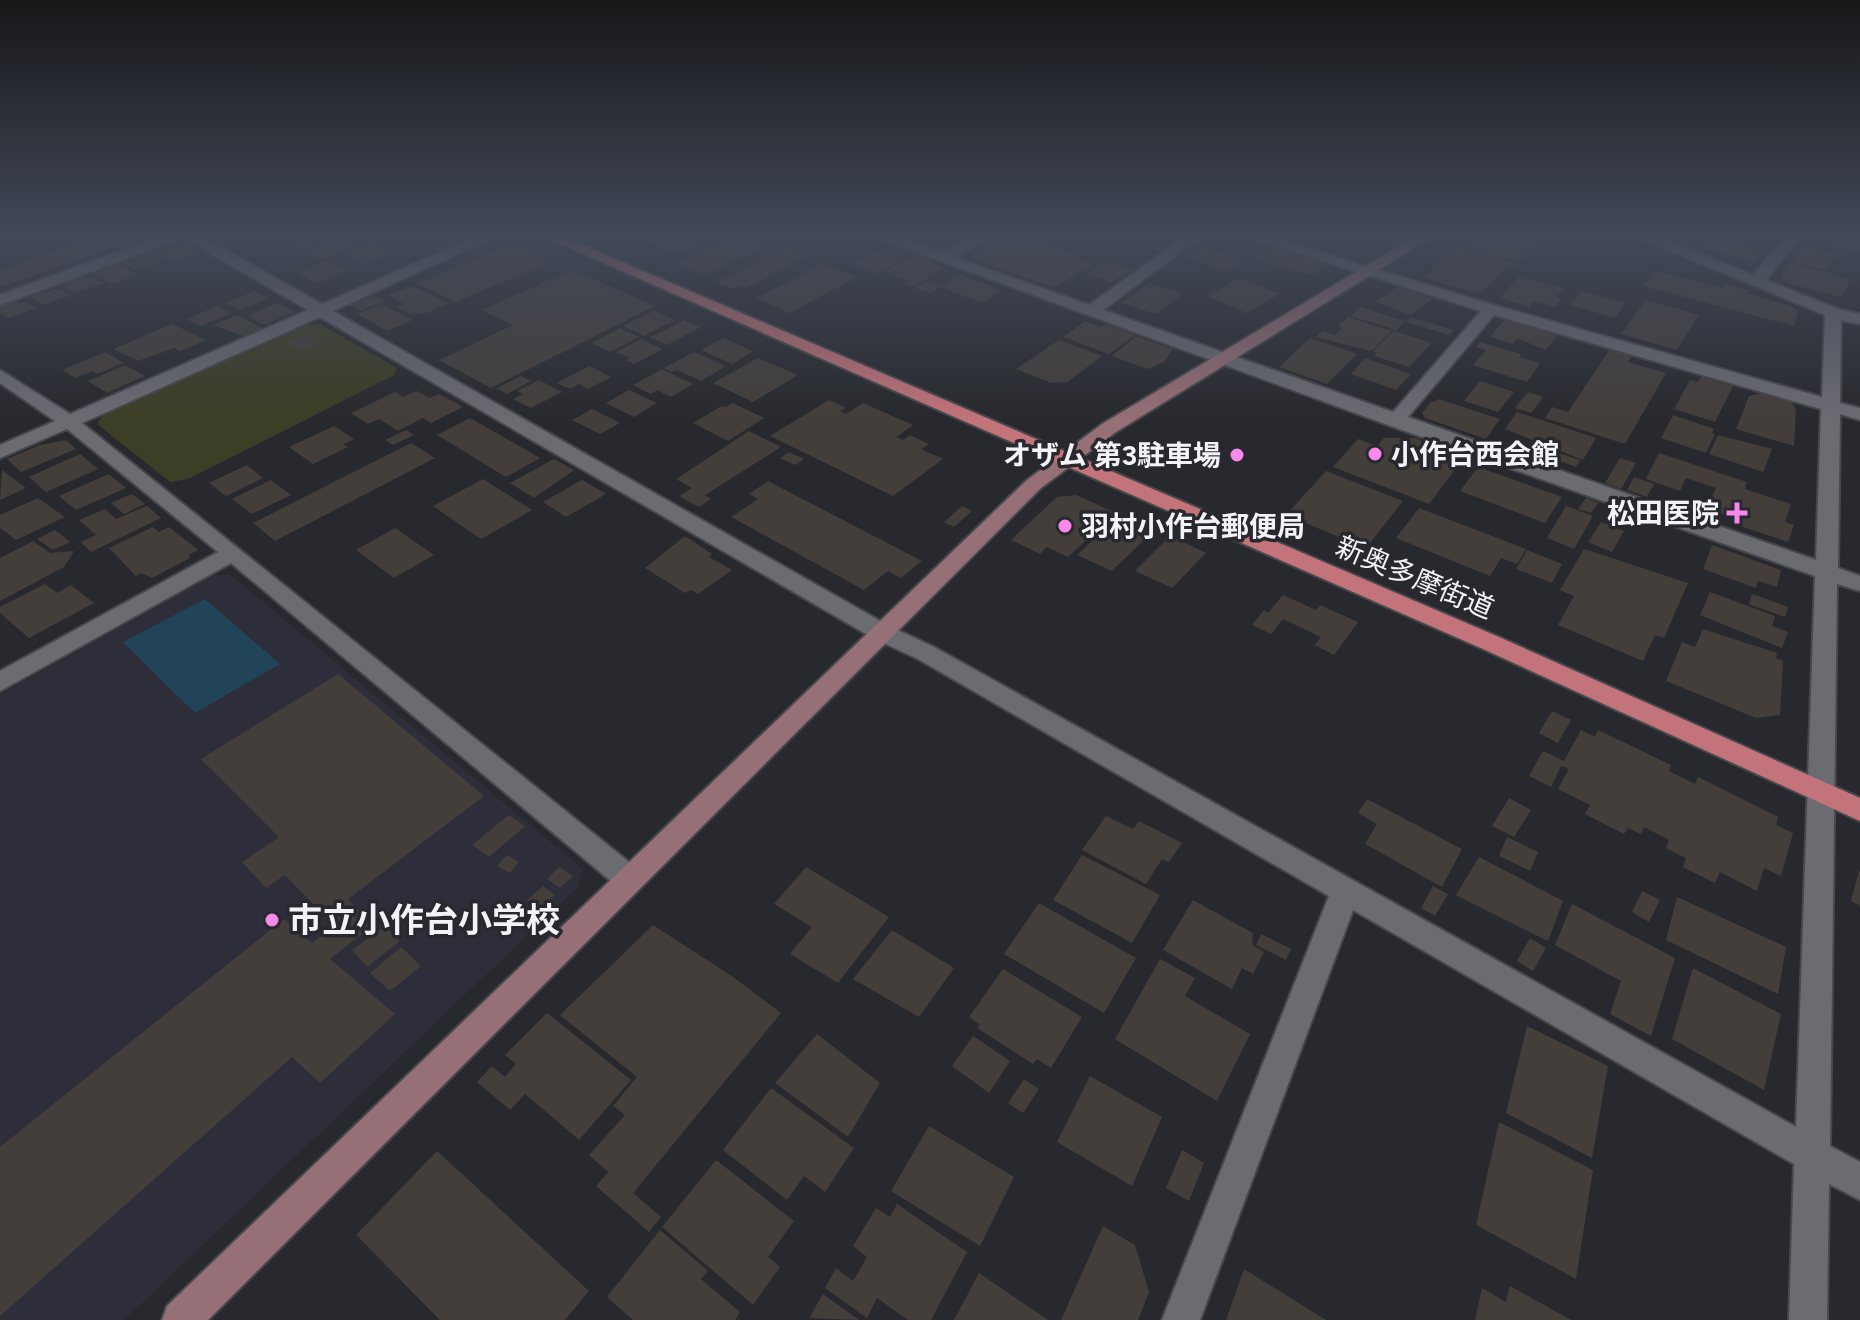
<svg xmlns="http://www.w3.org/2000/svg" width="1860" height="1320" font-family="Figtree,'Noto Sans JP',sans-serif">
<rect width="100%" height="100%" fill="#28292e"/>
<path fill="#2e2e3a" d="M213,575H231L582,868L579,886L124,1320H0V695Z"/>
<path fill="#3c3e25" d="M320,324L397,368L394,375L188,479L170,482L97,424L103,415L305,325Z"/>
<path fill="#224458" d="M205,599L280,664L195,713L123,642Z"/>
<path fill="#443e3b" d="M103,235L141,238L0,287V270Z
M299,235H331L334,237L298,250L284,240Z
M426,235H467L446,244Z
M602,235H644L623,244Z
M650,235H675L696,245L679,253L638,240Z
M740,235H754L773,242L705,276L678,264Z
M1045,235L1077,245L1072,248L1037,237Z
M1063,235H1103L1083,242Z
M1168,235L1154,245L1163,247L1159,251L1143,246L1148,242L1126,236Z
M1482,235H1515L1539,241L1520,262L1468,249Z
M1702,235H1706L1764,251L1753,263L1692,245Z
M1729,235H1764L1756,243Z
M1828,235L1860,243V252L1822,241Z
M1006,237L1019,241L1025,238L1078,255L1073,258L1092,264L1055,288L969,258Z
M337,238L354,247L320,260L302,251Z
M374,242L395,253L364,265L343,254Z
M183,244L198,252L177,262L155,253Z
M512,244L551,261L456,302L417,283Z
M1803,246L1837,255L1827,270L1793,261Z
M787,247L810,255L746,288L741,286L734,289L716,282Z
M1202,247L1244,260L1229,272L1186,259Z
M1271,247L1320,262L1323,267L1312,275L1255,260Z
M1454,247L1510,262L1517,265L1514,268L1507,265L1481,294L1423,278Z
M874,251L900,260L876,274L850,264Z
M154,254L165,260L137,270L122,263Z
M913,256L945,268L911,287L904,284L909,281L884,272Z
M327,260L348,271L316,283L296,272Z
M1105,261L1133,270L1111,282L1087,274Z
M1790,263L1851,279L1841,297L1787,283L1780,277Z
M823,264L857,277L790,313L756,298Z
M112,266H122L138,274L112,284L92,274Z
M572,270L655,306L491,388L439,360L513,325L481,310Z
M1654,270L1723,288L1725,284L1749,290L1747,294L1792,306L1798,312L1794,326L1643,286Z
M957,273L1002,290L982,303L941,287L954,279L950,277Z
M1519,276L1563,288L1556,298L1561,299L1556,307L1534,301L1529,307L1500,298Z
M81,277H93L104,283L75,293L60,285Z
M1240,278L1280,294L1247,313L1207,296Z
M926,281L941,286L931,293L915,288Z
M1149,283L1183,294L1156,314L1122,303Z
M413,286L448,303L427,313L409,314L396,307L404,304L388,295Z
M1398,287L1432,299L1410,315L1375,302Z
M59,288L71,295L44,305L29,297Z
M255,291L269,298L240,310L225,303Z
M1581,291L1625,303L1615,318L1570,305Z
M375,296L384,301L361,311L349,305Z
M1646,300L1699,315L1677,350L1621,334Z
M15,301L20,304L26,301L37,308L9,318L0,313V306Z
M278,303L295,312L264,325L247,316Z
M382,304L412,320L387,331L357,314Z
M218,306L232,313L201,326L186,319Z
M1360,307L1405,321L1396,330L1351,316Z
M654,311L676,320L644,336L623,326Z
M237,315L263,328L243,336L213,325Z
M1348,317L1392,331L1371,351L1316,337L1322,331L1335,335L1342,328L1338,326Z
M1410,317L1454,330L1449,335L1406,322Z
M1506,318L1558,334L1546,350L1517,338L1513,344L1490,337Z
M684,320L701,327L667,345L650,337Z
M1085,321L1101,327L1105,324L1135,335L1109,354L1063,337Z
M172,324L206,340L180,351L174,348L138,361L113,349Z
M620,328L639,337L610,352L592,343Z
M1394,331L1432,343L1409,367L1374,356L1377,353L1373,351Z
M307,335L319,342L299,351L287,343Z
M1136,336L1173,349L1164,362L1147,369L1112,356Z
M723,338L753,351L732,364L701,350Z
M1310,338L1357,354L1327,384L1279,367Z
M641,339L663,349L634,364L626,360L630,358L616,352Z
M1059,340L1102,356L1067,382L1051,383L1016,369Z
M1480,342L1521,354L1519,357L1540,363L1527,382L1473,365L1486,350L1476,347Z
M1610,349L1632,356L1628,362L1666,373L1625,444L1545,418L1552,407L1568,412Z
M105,352L124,363L97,374L92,371L75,378L62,370Z
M694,352L726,366L701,381L678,370L671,372L664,368Z
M758,358L798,375L753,402L713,383Z
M1365,358L1411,374L1396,390L1351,374Z
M125,365L145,376L107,393L88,381Z
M589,366L611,377L588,389L579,384L570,389L557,383Z
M662,369L693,384L671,397L657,390L651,394L633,385Z
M521,376L531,381L507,394L497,388Z
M1701,377L1733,386L1715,422L1674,409L1690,380L1698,382Z
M539,380L562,392L531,408L513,399L523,394L517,391Z
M1480,381L1514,392L1498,412L1464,401Z
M629,390L657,403L634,417L606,403Z
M417,391L430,398L439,394L463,407L431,423L423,418L398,431L379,419L368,424L351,413L395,392L403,397Z
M1528,392L1543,397L1531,413L1515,408Z
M1761,393L1791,402L1796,409L1794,446L1736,429L1749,396Z
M1438,399L1500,419L1486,439L1425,418L1422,413L1431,401L1435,402Z
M829,400L846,408L840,411L846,414L863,403L913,425L896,437L903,440L910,435L929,444L921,449L943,459L893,496L770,436Z
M733,403L764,418L728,441L693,423L722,406L725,407Z
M592,409L620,423L600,434L572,420Z
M1517,412L1596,438L1583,460L1505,429Z
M1673,415L1714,429L1712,433L1715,434L1706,453L1661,438Z
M470,418L540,458L506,477L437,435Z
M334,426L354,439L343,444L348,447L313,464L289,447Z
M406,430L414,435L393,445L385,440Z
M749,431L781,447L705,495L711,499L699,507L679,496L692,488L676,479Z
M1718,435L1772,449L1763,472L1709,454Z
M1384,438H1415L1465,456L1429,504L1333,467L1358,439L1377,446Z
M66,440L76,449L21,472L7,459L40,445Z
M411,443L435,458L275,541L253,523Z
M789,452L804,459L795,465L780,458Z
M1558,453L1580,460L1576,467L1554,459Z
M1659,453L1747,482L1745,489L1791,504L1785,522L1794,525L1788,542L1734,524L1736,519L1706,509L1716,488L1686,478L1680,491L1646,479Z
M80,454L98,469L46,492L29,477Z
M1620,458L1636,463L1621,489L1605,483Z
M554,459L574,470L534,498L510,483Z
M247,465L263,478L226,496L209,483Z
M1478,467L1562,497L1545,523L1460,491Z
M2,470L26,488L0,500Z
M1326,471L1403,501L1366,548L1286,515Z
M109,474L126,488L76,510L59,496Z
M1634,477L1654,484L1647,497L1627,490Z
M483,479L532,510L481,539L433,506Z
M271,480L291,495L252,514L232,499Z
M582,480L606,494L566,517L543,502Z
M768,481L922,561L901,578L888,571L864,590L731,517L758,499L749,494Z
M132,494L145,504L124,514L111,503Z
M1076,495L1116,513L1068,557L1047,547L1040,554L1011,540L1057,497Z
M38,498L65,517L16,540L0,528V515Z
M1586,498L1598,503L1591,513L1578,509Z
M147,506L161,518L91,552L81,542L96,535L79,520L105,509L116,519Z
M962,506L972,511L954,527L944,522Z
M1566,506L1593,516L1574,549L1547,538Z
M1419,508L1526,549L1517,564L1501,558L1490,576L1396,538Z
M1120,515L1154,530L1112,571L1077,555Z
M1601,522L1624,531L1612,552L1588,542Z
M153,527L159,532L169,527L198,550L189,555L190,558L152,578L141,573L136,576L109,548Z
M395,528L434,555L394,578L356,550Z
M55,530L70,542L53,550L37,539Z
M685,536L712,554L709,557L732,570L698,594L691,590L685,593L645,568Z
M1170,536L1206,553L1172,588L1135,571Z
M33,541L50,553L74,551L64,567L0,601V558Z
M1712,545L1781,570L1777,587L1758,581L1756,588L1703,569Z
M1584,549L1688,583L1664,638L1655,635L1643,661L1558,625L1574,596L1560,590Z
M1527,550L1562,564L1552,583L1516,569Z
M45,584L57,593L71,585L94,603L29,638L0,613V607Z
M1710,592L1775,616L1772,626L1788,632L1782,648L1700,615Z
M1752,594L1788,607L1785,617L1749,604Z
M1283,595L1316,610L1320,605L1358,622L1334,655L1315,645L1321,637L1283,619L1271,634L1252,625L1264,610L1268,613Z
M1703,629L1777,653L1776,658L1783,661L1780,715L1756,718L1666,681L1682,642L1695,647Z
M338,674L484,796L348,899L373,926L330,959L395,1014L320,1083L292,1057L0,1316V1147L284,919L312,943L335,926L285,875L266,888L242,862L279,837L201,759Z
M1552,711L1571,720L1558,743L1539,733Z
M1581,730L1595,737L1598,730L1671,765L1669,771L1695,784L1698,777L1778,817L1776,825L1793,833L1781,876L1764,868L1757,891L1720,872L1715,883L1683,867L1686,858L1666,848L1669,840L1644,827L1641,834L1628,828L1624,834L1585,814L1590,805L1558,789L1569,769L1561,766L1551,787L1529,776L1543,751L1564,761Z
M1509,798L1531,810L1514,837L1492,826Z
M1367,799L1462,849L1442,887L1365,844L1377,824L1358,813Z
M509,815L525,826L489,857L472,845Z
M1106,816L1133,829L1139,821L1182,843L1169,862L1162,859L1146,884L1082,850Z
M1507,837L1538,852L1530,871L1499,856Z
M507,855L519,862L510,873L497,866Z
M1082,855L1160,895L1132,943L1053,900Z
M1479,857L1563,901L1548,941L1456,895Z
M559,867L573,876L560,888L547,879Z
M806,867L889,917L838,983L790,954L812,927L774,904Z
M1859,871H1860V906L1851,901Z
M543,886L555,895L539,909L527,900Z
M1433,886L1448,894L1435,916L1421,908Z
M1642,891L1660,900L1649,922L1632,912Z
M1677,897L1786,947L1778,994L1666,940Z
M1193,900L1253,933L1252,945L1264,952L1253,974L1242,968L1232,989L1163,950Z
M1039,903L1136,958L1104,1013L1004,954Z
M1572,904L1675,958L1651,1036L1610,1014L1621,981L1555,945Z
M653,925L733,977L781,1013L633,1193L661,1217L649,1232L596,1186L608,1172L589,1155L625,1115L613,1106L637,1077L560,1015Z
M385,926L400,941L367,967L352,950Z
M892,930L954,968L919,1017L853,979Z
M1261,934L1291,949L1286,960L1256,945Z
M1530,938L1546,948L1533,971L1517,961Z
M401,947L421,966L390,991L370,973Z
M1160,959L1195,978L1185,996L1250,1034L1217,1101L1115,1039Z
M1693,968L1781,1014L1764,1090L1672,1039Z
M1003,969L1082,1017L1051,1068L1037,1059L1033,1064L977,1028L980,1025L969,1017Z
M547,1013L631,1080L579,1140L525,1094L510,1110L477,1082L492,1066L505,1077L516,1064L505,1055Z
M1527,1026L1608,1066L1592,1158L1506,1113Z
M817,1034L880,1083L848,1137L775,1083Z
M973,1036L1010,1061L989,1093L952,1066Z
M1090,1076L1162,1117L1132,1186L1057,1142Z
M1024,1079L1039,1089L1023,1113L1008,1103Z
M771,1088L854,1148L825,1192L804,1176L787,1200L723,1150Z
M1499,1122L1593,1170L1576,1279L1476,1225Z
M929,1126L1014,1177L980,1246L891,1191Z
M1182,1150L1204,1163L1189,1201L1166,1188Z
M437,1151L589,1291L565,1320H440L356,1235Z
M716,1160L794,1221L768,1257L780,1267L753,1305L662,1227Z
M897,1204L967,1252L931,1320H908L877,1298L867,1318L825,1288L836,1268L853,1281L867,1257L853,1246L876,1208L890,1217Z
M1103,1226L1135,1245L1149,1292L1138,1320H1061Z
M660,1230L708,1271L701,1279L740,1312L735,1320H633L607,1297Z
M1244,1269L1326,1320H1226Z
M979,1273L1048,1320H954Z
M1510,1286L1571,1320H1475L1482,1288L1506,1302Z
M823,1294L859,1320L809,1318Z"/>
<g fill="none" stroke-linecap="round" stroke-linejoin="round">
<defs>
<path id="street" d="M164,235H199L322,304L480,235H499L333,311L889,626L934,647L1796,1127L1815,576L1388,425L870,235H891L940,252L980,235H999L954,257L1089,305L1187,235H1203L1103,310L1393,412L1481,311L1241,235H1263L1497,306L1822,397L1825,315L1632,235H1652L1753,275L1787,235H1802L1766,280L1838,309L1860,314V324L1841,320L1840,403L1860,408V420L1840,414L1838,568L1860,576V591L1837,584L1830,1146L1860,1162V1200L1829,1184L1827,1320H1789L1794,1164L1353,910L1200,1320H1162L1329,896L918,659L873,638L320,317L82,423L639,870L643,879L639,888L629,892L619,888L231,563L0,691V671L218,552L67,429L0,458V445L55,421L0,383V370L70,414L308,310L184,238L0,305V295ZM1494,315L1821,409L1816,560L1408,417Z
M1843,235H1860V241L1845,238Z"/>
<path id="secondary" d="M1418,235H1435L1116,432L1041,488L208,1320H162L167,1306L1027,480L1102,424Z"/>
<path id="primary" d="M540,235H559L1499,637L1860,798V821L1483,649Z"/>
</defs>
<use href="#street" stroke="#47474c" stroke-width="4"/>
<use href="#secondary" stroke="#47474c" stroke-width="4"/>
<use href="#primary" stroke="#47474c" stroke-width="4"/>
<use href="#street" fill="#6b6b72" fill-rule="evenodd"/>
<use href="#secondary" fill="#976f76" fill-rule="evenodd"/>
<use href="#primary" fill="#c3737a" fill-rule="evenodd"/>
</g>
<linearGradient id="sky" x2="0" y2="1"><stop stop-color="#161719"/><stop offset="0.56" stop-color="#424957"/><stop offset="1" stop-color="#424957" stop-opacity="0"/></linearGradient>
<rect width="1860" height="420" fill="url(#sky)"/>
<g fill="#f788ec" stroke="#28292e" stroke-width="3">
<circle cx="1375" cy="454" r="8"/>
<circle cx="1237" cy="455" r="8"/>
<path d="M1733 501h8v8h8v8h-8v8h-8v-8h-8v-8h8z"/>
<circle cx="1065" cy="526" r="8"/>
<circle cx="272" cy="920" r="8"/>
</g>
<g text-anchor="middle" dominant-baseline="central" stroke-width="7" stroke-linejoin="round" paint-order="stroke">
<g font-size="28" font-weight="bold" fill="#f3f3f7" stroke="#28292e" text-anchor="start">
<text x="1391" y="454">小作台西会館</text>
<text x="1221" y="455" text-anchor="end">オザム 第3駐車場</text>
<text x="1719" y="513" text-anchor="end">松田医院</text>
<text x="1081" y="526">羽村小作台郵便局</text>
</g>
<g font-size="28" fill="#f3f3f7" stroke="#28292e">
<text transform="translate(1415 577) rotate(23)">新奥多摩街道</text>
</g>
<g font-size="34" font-weight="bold" fill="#f3f3f7" stroke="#28292e" text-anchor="start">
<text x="288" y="920">市立小作台小学校</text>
</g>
</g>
</svg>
